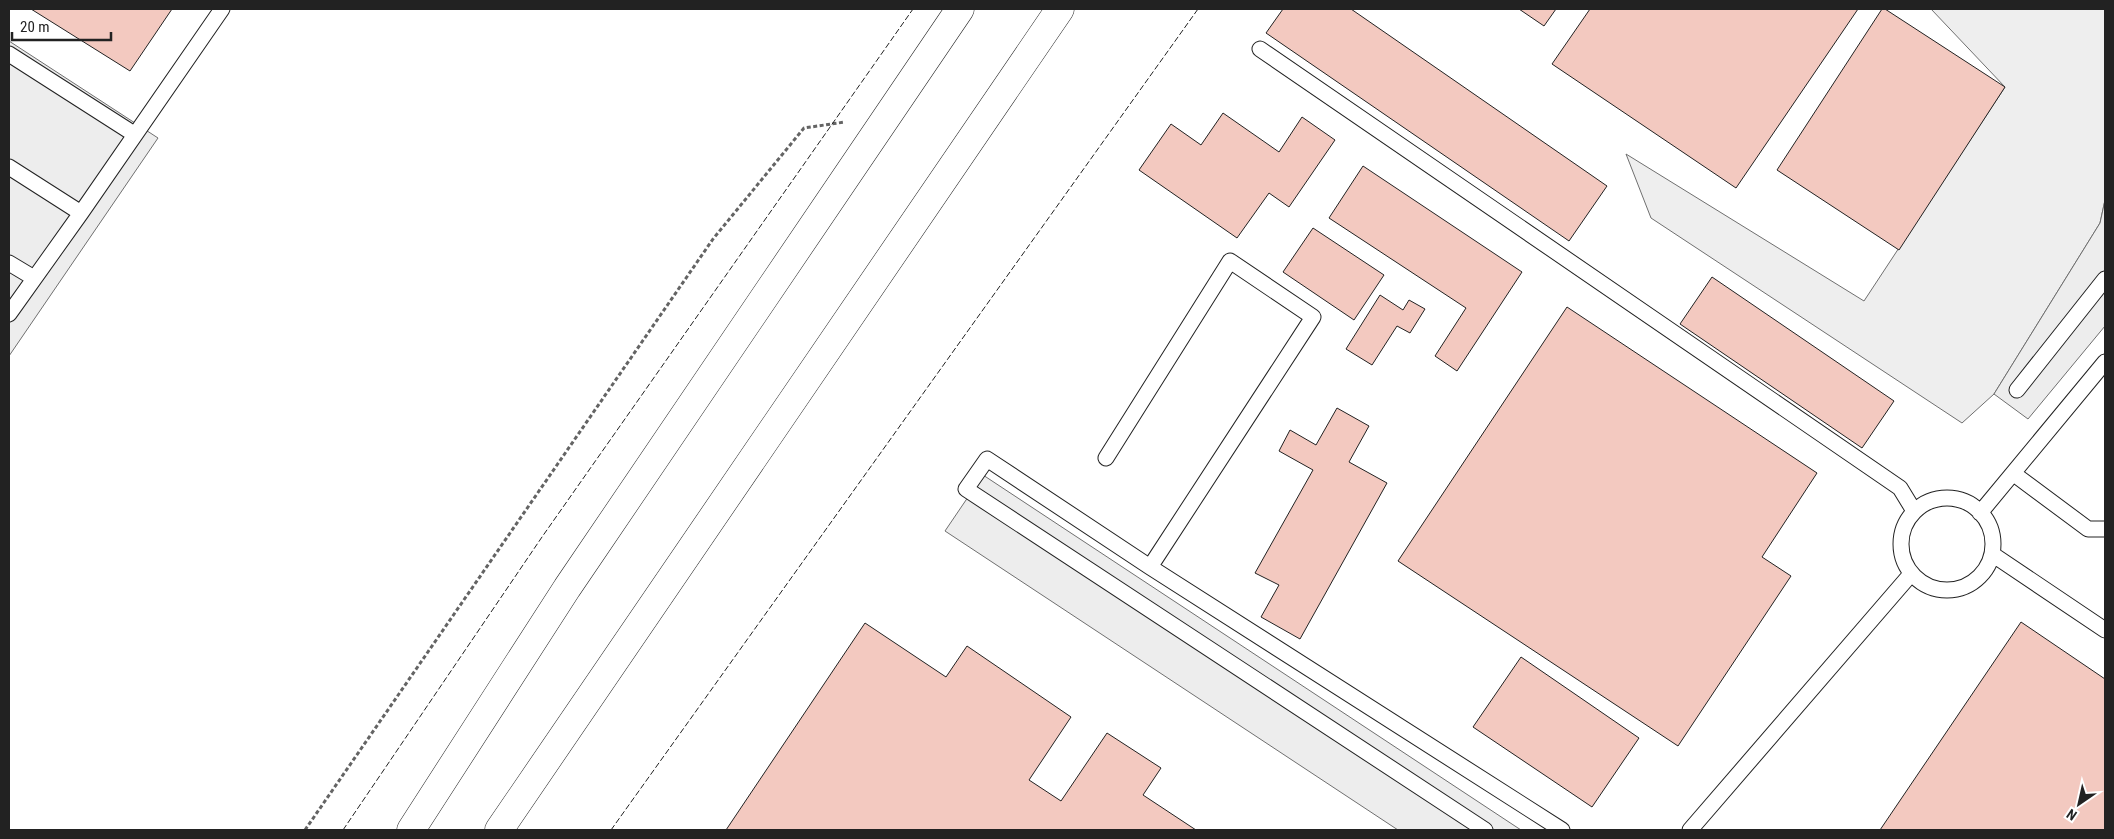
<svg xmlns="http://www.w3.org/2000/svg" width="2114" height="839" font-family="'Roboto Condensed',sans-serif">
<rect width="100%" height="100%" fill="#fff"/>
<path fill="#eee" stroke="#6f6f6f" d="M1931,9H2105V200L2100,223L1994,394L1962,423L1651,218L1626,154L1864,301L2005,87Z"/>
<path fill="#ededed" stroke="#6f6f6f" d="M9,41L158,138L9,356Z
M2105,200V326L2028,419L1994,394L2100,223Z
M983,475L1521,830H1398L945,531Z"/>
<path fill="#f3c9c0" stroke="#222" d="M31,9H172L130,71Z
M1283,9H1351L1607,186L1569,241L1266,33Z
M1519,9H1556L1544,26Z
M1590,9H1858L1736,188L1552,64Z
M1882,9H1885L2005,87L1899,250L1777,170Z
M1223,113L1279,152L1302,117L1335,140L1289,207L1269,193L1237,238L1139,170L1171,124L1201,145Z
M1363,166L1522,272L1457,371L1435,356L1466,308L1329,218Z
M1313,228L1384,275L1354,320L1283,272Z
M1712,277L1894,401L1862,448L1680,324Z
M1380,295L1403,310L1409,300L1425,309L1410,333L1397,326L1372,365L1346,349Z
M1567,307L1817,473L1762,557L1791,576L1678,746L1398,561Z
M1337,408L1369,426L1349,462L1387,483L1300,639L1261,617L1279,585L1255,573L1313,470L1279,451L1290,430L1316,445Z
M2021,622L2105,679V830H1880Z
M865,623L946,677L967,646L1071,717L1029,780L1061,801L1107,733L1161,768L1143,795L1196,830H726Z
M1521,657L1639,738L1592,807L1473,727Z"/>
<g fill="none" stroke-linecap="round" stroke-linejoin="round">
<defs>
<path id="service" d="M1260,49L1900,488L1914,511
M9,54L134,134
M9,167L81,213
M9,263L34,278
M9,314L81,213L222,9
M2017,390L2105,279
M1106,458L1230,261L1313,317L1150,567
M2014,474L2088,529H2105
M1901 544a46 46 0 1 1 92 0a46 46 0 1 1-92 0Z
M1980,513L2105,362
M1992,554L2105,630
M1485,830L966,489L987,459L1150,567L1562,830
M1690,830L1911,574"/>
<path id="trunk" d="M411,830L567,588L960,9
M499,830L1060,9"/>
</defs>
<use href="#service" stroke="#222" stroke-width="17"/>
<use href="#trunk" stroke="#222" stroke-width="29"/>
<path stroke="#646464" stroke-width="3" stroke-dasharray="4 2.5" stroke-linecap="butt" d="M305,830L713,239L804,128L845,122"/>
<use href="#service" stroke="#fff" stroke-width="15"/>
<use href="#trunk" stroke="#fff" stroke-width="28"/>
<path stroke="#222" stroke-width="1" stroke-dasharray="6 2.5" stroke-linecap="butt" d="M343,830L542,537L913,9
M611,830L1198,9"/>
</g>
<rect width="2114" height="839" fill="none" stroke="#222222" stroke-width="20"/>
<g transform="translate(2079 804) rotate(214)" stroke="#ffffff" stroke-width="4" paint-order="stroke">
<path d="M0-4L9 19L0 12L-9 19Z" fill="#222222"/>
<text y="-8" font-size="14" font-weight="bold" text-anchor="middle" fill="#222222">N</text>
</g>
<path d="M12 32v8h99v-8" fill="none" stroke="#222222" stroke-width="2.5"/>
<text x="20" y="32" font-size="15" fill="#222222" stroke="#ffffff" stroke-width="4" paint-order="stroke">20 m</text>
</svg>
